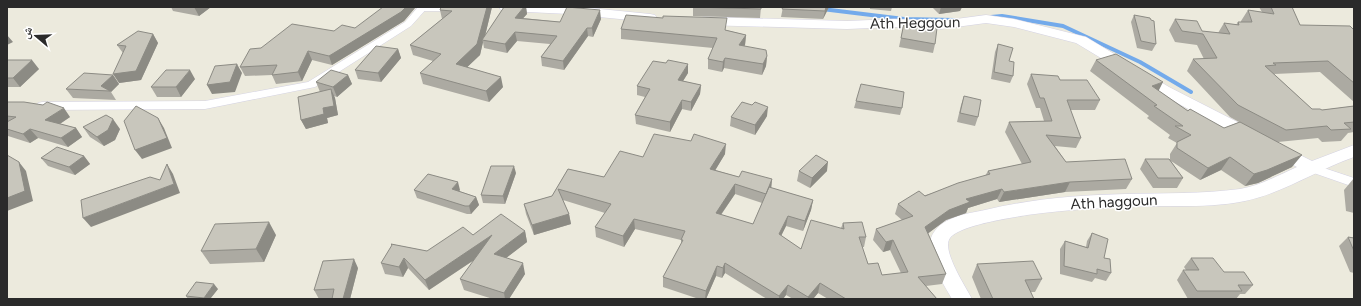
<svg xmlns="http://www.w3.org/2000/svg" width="1361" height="306" font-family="Figtree,'Noto Naskh Arabic',sans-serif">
<rect width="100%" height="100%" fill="#eceadd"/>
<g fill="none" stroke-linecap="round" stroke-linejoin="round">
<path stroke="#73aaeb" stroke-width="4" d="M822,9L904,19L954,20
M991,17L1002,16L1063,26L1140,62L1191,92"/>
<defs>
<path id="street" d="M418,7H428L411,26L315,87L205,109L42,110L38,109L36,106L38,103L42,102L205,101L308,82L405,22Z
M1312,164L1354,178V187L1308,171L1306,168L1308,165Z"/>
<path id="secondary" d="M416,7H482L480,10L475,11H423L418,10Z
M499,7H580L650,14L655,15L657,18L655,21L650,22L569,14L506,11L501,10Z
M986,15L1014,19L1086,37L1169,87L1257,132L1259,136L1257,140L1251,142L1245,140L1159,93L1076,43L1014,27L986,23L941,29L894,27L847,29L704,25L699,24L697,21L699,18L704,17L847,21L894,19L941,21Z
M1276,143L1312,161L1354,145V157C1317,170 1283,193 1245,201C1216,207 1186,206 1157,206C1114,207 1070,209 1027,215C1011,218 960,225 950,238C941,250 966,287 972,299H952C944,285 924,254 931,238C939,217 966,214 985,210C1031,199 1078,195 1126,194C1164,193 1202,194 1240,189C1259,186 1279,175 1297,167L1270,153L1268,149L1270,145Z"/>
</defs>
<use href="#street" stroke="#d4d2e3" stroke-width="1"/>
<use href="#secondary" stroke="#d4d2e3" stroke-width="1"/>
<use href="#street" fill="#fff" fill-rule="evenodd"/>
<use href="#secondary" fill="#fff" fill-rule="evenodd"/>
</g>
<path fill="#acaaa2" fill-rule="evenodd" d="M171,7H211L199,16L173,11Z
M492,7L485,36L504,7H526L527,14L523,18L560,22L601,19L593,37L588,36L564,70L542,66L541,57L550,44L517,41L507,53L484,48L483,42L480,55L467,67L503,87L489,102L423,84L420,73L433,61L413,55L410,45L442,19L440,10Z
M593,7H606L605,8Z
M693,7H761L760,18L693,16Z
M783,7H829L823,19L781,17Z
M870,7H892L891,11L870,9Z
M932,7H962L960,11L939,14Z
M1259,7H1292L1300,25L1354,30V102L1320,72L1274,74L1312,109L1322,110L1354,106V132L1348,133L1341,141L1322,142L1318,138L1278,142L1292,167L1258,183L1245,186L1221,170L1200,180L1171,161L1183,178L1177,188H1153L1140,169L1145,159H1170V154L1177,143L1168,138L1170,135L1147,118L1149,116L1090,71L1096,60L1159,91L1188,111L1224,128L1239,122L1230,117L1187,71L1193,59H1204L1197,45L1175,42L1169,30L1175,19L1202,31L1218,33L1224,23L1236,25L1238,22H1241V21L1248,10L1262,12Z
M415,8L404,21L332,65L312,60L302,81L276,84L272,75L245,76L240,67L261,48L334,31L355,28Z
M1134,15L1156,44L1152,51L1137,48L1131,22Z
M904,23L935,44L933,53L899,47Z
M621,29L726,30L746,35L745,45L744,46L767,56L766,66L762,75L724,68L722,72L708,69V59L713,48L621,39Z
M153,34L158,43L141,80L119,83L123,53L117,45Z
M998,44L1009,61L1013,76L1010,83L991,79L995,52Z
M398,49L401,58L381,82L358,79L355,70Z
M7,60L39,69L20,87H7Z
M688,73L683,81L701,85L700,94L691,111L682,109L670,132L636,124L635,115L645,97L637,95V86Z
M1031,74L1060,80L1100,100L1095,110H1070L1081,138L1076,148L1055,146L1066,162L1132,179L1126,189L1065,192L999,202L997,199L968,208L966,213L946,220L928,233L946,274L942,284L926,286L937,299H828L818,293L813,299H793L786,295L783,299H767L725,273L722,278L716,276L706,299H699L663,287V277L681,244V240L635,229L624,247L596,237L595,227L605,213L563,200L569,214L571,224L534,235L526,214L524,204L552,196L568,169L604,177L643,157L725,154L715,170L739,177L772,179L771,188L813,200L811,210L803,231L786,226L781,236L801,249L841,228L843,223L866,237L864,247H862L868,264L882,275L901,273L890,250L883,252L873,240L876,229L902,220L895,214L898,204L985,176L988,171L1022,164L1005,132L1009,122L1044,121L1040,108H1036L1027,84ZM735,194L762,203L753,224L721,215Z
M113,75L119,84L111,92L116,100L73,98L66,89Z
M348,75L352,84L337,97L334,96L335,98L338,115L327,118L328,123L306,129L301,120L320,92L316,82Z
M195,79L181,97H157L151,87Z
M964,96L978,117L975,126L957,122L961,105Z
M856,101L902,108L900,115L854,108Z
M7,102L70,117L60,124L76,128L82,137L68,147L38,138L30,143L8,136L7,135Z
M767,116L755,135L730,126L731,117Z
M83,127L120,129L115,140L104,146L90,137Z
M84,156L90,164L75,175L48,166L41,158Z
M799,171H827L810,188L797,181Z
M516,173L505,204L483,203L481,195Z
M1354,178V213L1346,211L1344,190Z
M414,190H460L459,191L476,197L479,205L471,214H467L417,198Z
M525,231L527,242L506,258L525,274L509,299H493L464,290L460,279L474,260L429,290L408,268L403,277L385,274L381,263L392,246L391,244L427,251L473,235Z
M1092,233L1104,258L1111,273L1106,281L1095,278L1092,282L1060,274V249L1065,241L1086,247L1087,241Z
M276,235L264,262L210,264L201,251Z
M1348,237L1354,238V273L1350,272L1339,246Z
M1191,258L1224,272L1253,285L1245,294H1240L1236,299H1188L1177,280L1183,270H1186L1184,267Z
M977,264L1042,279L1035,292H1031L1034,299H981L972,277Z
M358,268L350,299H332V298L319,299L314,290Z
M218,289L210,299H188L186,296Z"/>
<path fill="#8c8b84" d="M194,7H211L199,16Z
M406,7H415V8L404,21L332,65L329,56Z
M487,7H492L484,40H482L483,42L480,55L459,75L456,64Z
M524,7H526L527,14L516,26L515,18Z
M826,7H829L823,19Z
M941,7H962L960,11L939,14Z
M600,10L601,19L593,37L592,28Z
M587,28L588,36L564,70L563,61Z
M515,32L517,41L507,53L505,44Z
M153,34L158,43L141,80L119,83L113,74Z
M7,35L13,42L7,45Z
M746,35L745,45L738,55L739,45Z
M398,49L401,58L381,82L378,73Z
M308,51L312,60L302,81L298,72Z
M767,56L766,66L762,75L763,64Z
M725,58L724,68L722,72L723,62Z
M32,60L39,69L20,87L13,78Z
M237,64L242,73L235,92L212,94L207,85Z
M688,64V73L678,89V80Z
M190,70L195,79L181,97L176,87Z
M113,75L119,84L111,92L110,91L101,86Z
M348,75L352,84L337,97L333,87Z
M501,77L503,87L489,102L486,91Z
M1163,82L1157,94L1152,86Z
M701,85L700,94L691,111V102Z
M331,89L335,98L338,115L327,118L328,123L306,129L301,120L323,108Z
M682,100V109L670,132V122Z
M768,107L767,116L755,135V125Z
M64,108L70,117L52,129L45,120Z
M158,118L164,128L172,148L142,159L135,150Z
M113,119L120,129L115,140L104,146L97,137Z
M76,128L82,137L68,147L61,138Z
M30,129L38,138L30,143L23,134Z
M726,144L725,154L710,179V169Z
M1302,155L1292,167L1258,183L1245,186L1254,174Z
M84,156L90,164L75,175L69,167Z
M1230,157L1221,170L1200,180L1208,168Z
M19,162L26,171L33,201L7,211V198Z
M828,162L827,171L810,188L812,178Z
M167,164L173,174L180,193L91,227L83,218L174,184Z
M514,166L516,173L505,204L503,196Z
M772,179L771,190L765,204L766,194Z
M458,182L460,190L454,197L452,189Z
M1070,182L1065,192L999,202L1004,192Z
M735,184V194L715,223L716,213Z
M1002,189L997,199L968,208L966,213L946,220L922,238L925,227L949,210L966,199Z
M476,197L479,205L471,214L469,206Z
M813,200L811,210L803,231L805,221Z
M569,214L571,224L534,235L532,225Z
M788,216L786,226L777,244L779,234Z
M634,219L635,229L624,247L623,236Z
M269,222L276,235L264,262L256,249Z
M525,231L527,242L497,265L494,254Z
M492,235L495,246L429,290L425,280Z
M893,240L890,250L883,252L886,242Z
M404,258L408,268L403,277L399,267Z
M354,259L358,268L350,299H343Z
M523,263L525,274L509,299H505L504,293Z
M725,263V273L722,278L723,268Z
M717,266L716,276L706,299H705L706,291Z
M820,283L818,293L813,299H808V297Z
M214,284L218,289L210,299H205L204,298Z
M788,285L786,295L783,299H779V296Z"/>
<path fill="#c8c6bc" stroke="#8c8b84" d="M383,7H406L401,12L329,56L308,51L298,72L272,75L277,65L240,67L250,49L261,48L292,24L334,31L342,25L355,28Z
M441,7H487L477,44L456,64L501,77L486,91L420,73L441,54L410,45L452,11L440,10Z
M504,7H524L515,18L560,22L567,7L600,10L592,28H587L563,61L541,57L557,36L515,32L505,44L482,40Z
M693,7H761V9Z
M783,7H826L825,11L782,9Z
M1271,7H1292L1300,25L1350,26L1354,30V83L1328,61L1273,63L1276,65L1265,66L1312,109H1320L1322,110L1354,106V122L1344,123L1351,129L1331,130L1327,126L1286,130L1238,105L1193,59L1217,58L1203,34L1182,31L1175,19L1197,21L1202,31L1230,34L1224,23L1239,25L1238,22H1252L1248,10L1274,14Z
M626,15L663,18V16L727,18L725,30L746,35L739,45L766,50L767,56L763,64L725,58L723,62L708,59L717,38L621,29Z
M1134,15L1150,18L1151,20L1154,21L1156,44L1141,41Z
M904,23L937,28L935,44L901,38Z
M138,31L153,34L136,71L113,74L126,46L117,45Z
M998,44L1013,48L1009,61L1014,62L1013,76L994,72Z
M376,46L398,49L378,73L355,70Z
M1116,54L1163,82L1152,86L1188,111L1190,109L1224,128L1240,122L1302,155L1267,170L1254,174L1230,157L1208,168L1177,148V142L1191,135L1175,126H1183L1154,106L1157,105L1096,60Z
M7,60H32L13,78H7Z
M668,60L688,64L678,80L701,85L691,102L682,100L670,122L635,115L650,89L637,86L653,61L666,63Z
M237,64L230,82L207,85L215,66Z
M166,70H190L176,87H151Z
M331,70L348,75L333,87L316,82Z
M84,73L113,75L101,86L110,91L66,89Z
M1031,74L1058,76L1060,80H1087L1100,100H1067L1081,138L1046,135L1066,162L1125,159L1132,179L1070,182L1004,192L1002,189L966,199L970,202L949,210L925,227L946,274L918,277L937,299H846L820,283L808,297L788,285L779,296L725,263L723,268L717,266L706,291L663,277L683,240H681L685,231L634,219L623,236L595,227L611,204L558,189L569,214L532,225L524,204L552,196L568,169L604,177L620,151L643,157L654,134L691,141L694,134L726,144L710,169L739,177L742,171L772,179L766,194L735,184L716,213L753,224L769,187L813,200L805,221L788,216L779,234L801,249L811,220L844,229L843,223L862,222L866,237H859L868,264L878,263L882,275L908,272L893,240L886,242L876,229L913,216L898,204L919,191L925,196L958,183L990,174L988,171L1031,162L1009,122L1052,121L1044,98H1040Z
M861,84L904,92L902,108L856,101Z
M331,89L334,106L323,108L324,114L301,120L298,97Z
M964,96L981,100L978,117L960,113Z
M7,102H24L43,105L47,102L64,108L45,120L76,128L61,138L30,129L23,134L7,129V122L16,117L7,116Z
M742,102L752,105L755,102L768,107L755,125L731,117Z
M136,106L158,118L167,138L135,150L124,121Z
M106,115L113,119L108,130L97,137L83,127Z
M57,147L84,156L69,167L41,158Z
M7,155L19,162L25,191L7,198Z
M816,155L828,162L812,178L799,171Z
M1145,159H1169L1183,178H1158Z
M167,164L174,184L83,218L81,200L150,177L160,180Z
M491,166H514L503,196L481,195Z
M428,174L458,182L452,189L476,197L469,206H465L414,190Z
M501,214L525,231L494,254L523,263L504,293L460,279L492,235L425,280L404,258L399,267L381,263L392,245L391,244L427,251L463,227L473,235Z
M269,222L256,249L201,251L215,224Z
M1092,233L1108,239L1104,258L1110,259L1111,273L1097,269V274L1064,266L1065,241L1088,248Z
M1348,237L1354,238V251Z
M1191,258H1213L1224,272H1244L1253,285H1238L1242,291H1197L1183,270H1199Z
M354,259L343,299H332L334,289L314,290L323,261Z
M1033,261L1042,279L1025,280L1034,299H993L977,264Z
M196,282L214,284L204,298L186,296Z"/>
<g text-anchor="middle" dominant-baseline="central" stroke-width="3" stroke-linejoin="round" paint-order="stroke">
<g font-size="15" fill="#2a2a2a" stroke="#fff">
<text transform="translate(915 23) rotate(-1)">Ath Heggoun</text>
<text transform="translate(1114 202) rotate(-3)">Ath haggoun</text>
</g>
</g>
<rect width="1361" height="306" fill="none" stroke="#2a2a2a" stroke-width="16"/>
<g transform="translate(36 36) rotate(289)" stroke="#ffffff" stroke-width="3" paint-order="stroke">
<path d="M0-3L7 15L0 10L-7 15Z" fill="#2a2a2a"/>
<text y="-6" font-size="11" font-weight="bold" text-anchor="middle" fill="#2a2a2a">ش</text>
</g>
</svg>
